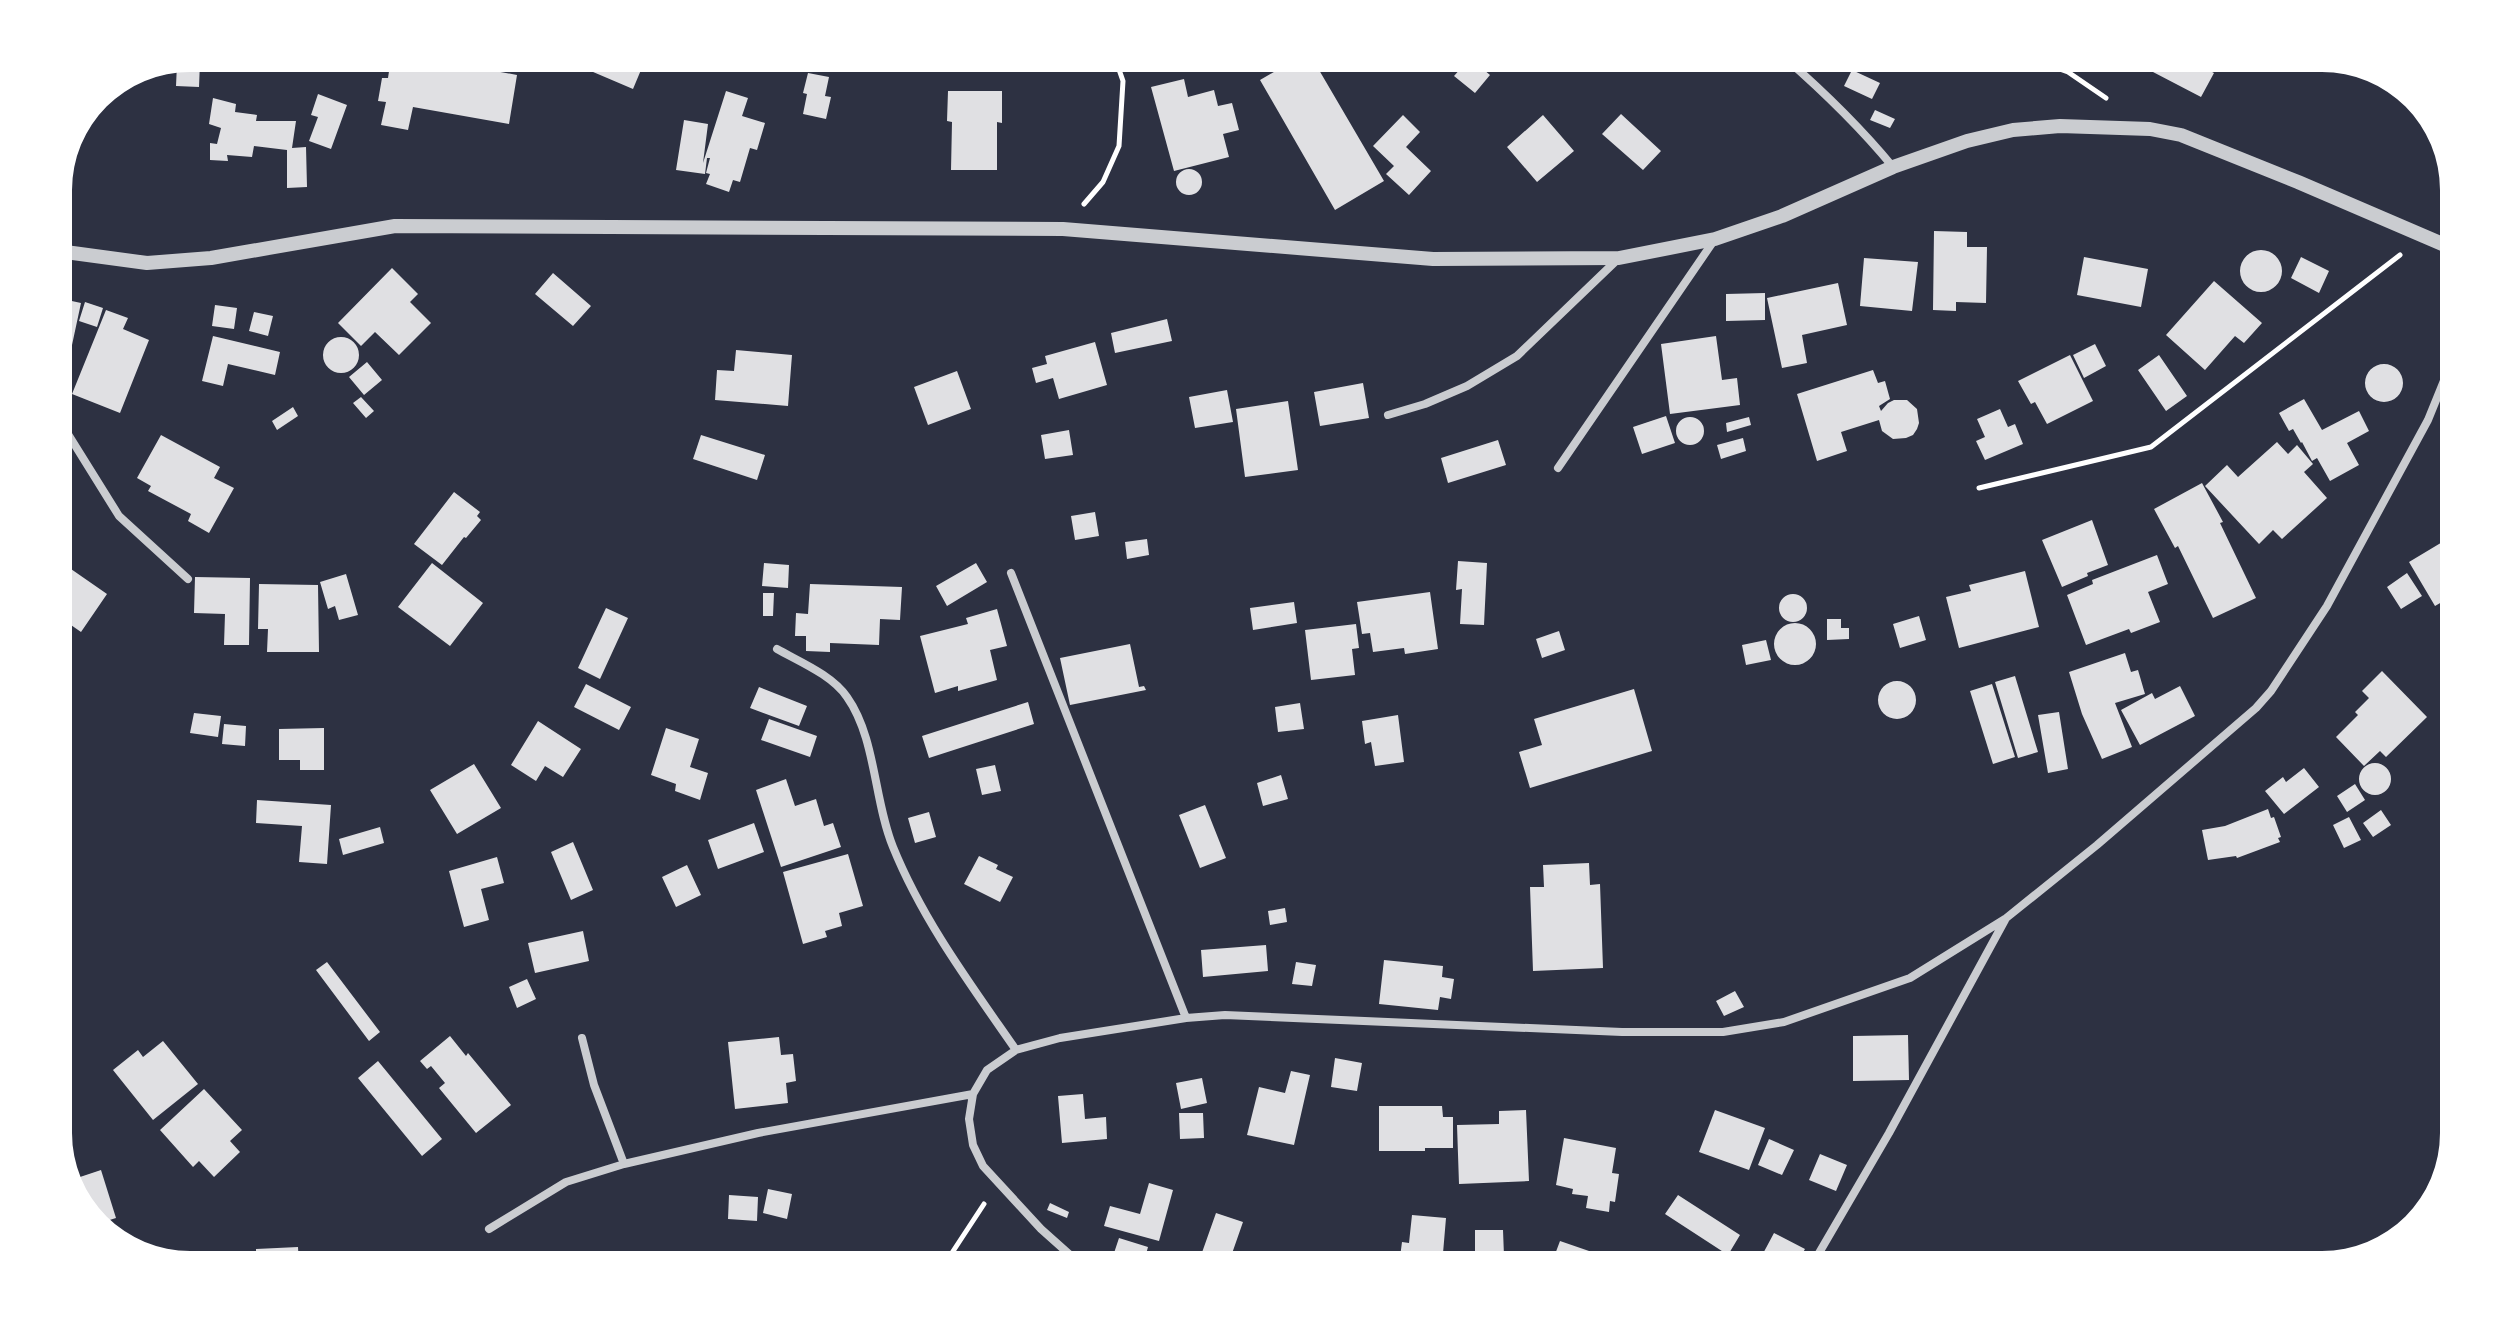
<svg xmlns="http://www.w3.org/2000/svg" width="2512" height="1323" font-family="'Roboto Condensed',sans-serif">
<rect width="100%" height="100%" fill="#2d3142"/>
<path fill="#e0e0e3" d="M391,58H419L441,62V58H468L474,59L473,67L517,75L509,124L413,107L408,130L381,125L386,102L378,101L382,78H388Z
M574,58H646L633,89L572,63Z
M1298,58H1312L1384,181L1335,210L1260,80Z
M1470,58L1490,75L1475,93L1454,76Z
M2145,58H2185L2214,73L2201,97L2153,72L2155,69L2142,63Z
M181,62H200L199,87L176,86L177,64Z
M1852,70L1880,83L1872,99L1844,86Z
M808,73L829,77L825,96L831,97L826,119L803,114L807,94L803,93Z
M1184,79L1188,97L1214,90L1218,106L1232,103L1239,130L1223,134L1229,157L1174,171L1151,87Z
M726,91L748,98L742,116L765,123L757,150L750,148L740,182L733,180L729,192L706,184L710,174L706,173L710,158H707L705,174L676,170L684,120L708,124L703,163Z
M948,91H1002V123L997,122V170H951L952,122L947,121Z
M318,94L347,105L331,149L309,141L318,117L311,115Z
M213,98L236,104L235,112L257,115L256,121H296L292,148L306,147L307,187L287,188V150L254,146L252,157L227,155L228,161L210,160V143L217,144L221,128L209,124Z
M1875,110L1895,119L1890,128L1870,120Z
M1621,114L1661,151L1643,170L1602,134Z
M1403,115L1420,132L1406,147L1431,171L1409,195L1386,174L1394,166L1373,146Z
M1543,115L1574,151L1537,182L1507,147Z
M1176 182a13 13 0 1 1 26 0a13 13 0 1 1-26 0Z
M1934,231L1967,232V247H1987L1986,303L1956,302V311L1933,310Z
M2240 271a21 21 0 1 1 42 0a21 21 0 1 1-42 0Z
M2084,257L2148,269L2141,307L2077,295Z
M2301,257L2329,271L2319,293L2291,278Z
M1864,258L1918,262L1912,311L1860,306Z
M392,268L418,294L410,302L431,323L399,355L375,332L361,346L338,323Z
M553,273L591,306L573,326L535,294Z
M2214,281L2262,323L2244,343L2235,336L2205,370L2166,335Z
M1838,283L1847,325L1802,335L1807,363L1782,368L1767,298Z
M1765,293V320L1726,321V294Z
M58,298L81,303L72,345L58,343Z
M85,302L103,308L97,327L79,321Z
M215,305L237,308L234,329L212,326Z
M106,310L128,318L123,329L149,340L120,413L72,394Z
M254,312L273,316L268,336L249,331Z
M1167,319L1172,341L1115,353L1111,333Z
M213,336L280,352L275,375L228,364L223,386L202,381Z
M1716,336L1722,380L1737,378L1740,405L1670,414L1661,344Z
M323 355a18 18 0 1 1 36 0a18 18 0 1 1-36 0Z
M1095,342L1107,385L1059,399L1053,378L1036,383L1032,368L1047,364L1045,356Z
M2095,344L2106,366L2084,378L2073,355Z
M736,350L792,355L788,406L715,400L717,370L734,371Z
M2070,355L2093,401L2047,424L2035,402L2031,404L2018,381Z
M2159,355L2187,396L2166,411L2138,370Z
M367,362L382,380L364,395L349,377Z
M2365 383a19 19 0 1 1 38 0a19 19 0 1 1-38 0Z
M1873,370L1878,383L1885,381L1890,399L1879,406L1881,411L1888,403L1894,400H1907L1917,409L1919,423L1917,429L1913,435L1906,438L1893,439L1882,431L1879,420L1841,432L1847,451L1817,461L1797,394Z
M957,371L971,409L928,425L914,387Z
M1363,383L1369,418L1320,426L1314,392Z
M1227,390L1233,422L1195,428L1189,397Z
M361,397L374,411L366,418L353,403Z
M2304,399L2322,430L2359,411L2369,431L2347,443L2359,465L2330,481L2317,458L2312,461L2302,442L2301,443L2293,429L2289,431L2279,413Z
M1288,401L1298,470L1245,477L1236,409Z
M293,407L298,416L277,430L272,421Z
M2000,409L2008,427L2015,424L2023,444L1985,460L1976,441L1985,437L1977,419Z
M1666,416L1675,443L1642,454L1633,427Z
M1749,417L1751,425L1727,432L1726,423Z
M1676 431a14 14 0 1 1 28 0a14 14 0 1 1-28 0Z
M1069,430L1073,455L1045,459L1041,435Z
M161,435L220,467L214,478L234,488L209,533L188,521L191,514L148,491L151,486L137,478Z
M701,435L765,455L757,480L693,459Z
M1743,438L1746,451L1721,459L1717,445Z
M1498,440L1506,465L1448,483L1441,458Z
M2277,442L2288,454L2297,445L2313,464L2304,472L2327,498L2282,539L2273,530L2259,544L2205,486L2227,465L2238,477Z
M2202,483L2223,522L2220,523L2256,598L2213,618L2178,546L2175,548L2154,509Z
M454,492L480,512L477,516L481,520L466,538L464,537L442,565L414,544Z
M1095,512L1099,536L1075,540L1071,516Z
M2092,520L2108,565L2087,573L2088,576L2062,587L2042,540Z
M2454,535V566L2445,571L2454,585V595L2435,606L2409,562Z
M1147,539L1149,555L1127,559L1125,542Z
M2157,555L2168,584L2148,592L2160,622L2131,633L2129,629L2086,645L2067,595L2093,584L2092,580Z
M58,560L107,594L81,632L58,616Z
M1458,561L1487,563L1484,625L1460,624L1462,589L1456,590Z
M432,563L483,603L450,646L398,607Z
M764,563L789,565L788,588L762,586Z
M976,563L987,582L947,606L936,586Z
M2025,571L2039,627L1959,648L1946,597L1971,591L1969,585Z
M2407,573L2422,596L2401,609L2387,587Z
M346,574L358,615L339,620L335,606L328,609L320,582Z
M195,577L250,578L249,645H224L225,614L194,613Z
M259,584L318,585L319,652H267L268,629H258Z
M810,584L902,587L900,620L880,619L879,645L830,643V652L806,651V636H795L796,613L808,614Z
M1430,592L1438,649L1405,654L1404,648L1373,652L1370,633L1362,634L1357,602Z
M763,593H774L773,616H763Z
M1779 608a14 14 0 1 1 28 0a14 14 0 1 1-28 0Z
M1294,602L1297,623L1253,630L1250,608Z
M606,608L628,618L600,679L578,668Z
M997,609L1007,646L990,650L997,680L958,691V686L935,693L920,636L968,624L966,618Z
M1919,616L1926,640L1900,648L1893,624Z
M1827,619H1841V628H1849V639L1827,640Z
M1774 644a21 21 0 1 1 42 0a21 21 0 1 1-42 0Z
M1356,624L1359,648L1352,649L1355,675L1311,680L1305,630Z
M1559,631L1565,650L1542,658L1536,639Z
M1766,640L1771,660L1746,665L1742,645Z
M1130,644L1139,687L1144,686L1146,690L1070,705L1060,658Z
M2125,653L2131,672L2138,670L2145,694L2115,703L2132,747L2102,759L2082,714L2069,672Z
M2382,671L2427,717L2386,757L2380,751L2364,766L2336,737L2358,715L2355,712L2369,698L2362,691Z
M2015,676L2038,752L2018,758L1995,682Z
M1878 700a19 19 0 1 1 38 0a19 19 0 1 1-38 0Z
M586,684L631,707L619,730L574,707Z
M1992,684L2015,757L1993,764L1970,691Z
M2180,686L2195,716L2140,745L2121,710L2152,693L2155,699Z
M759,687L807,706L799,726L750,708Z
M1634,689L1652,751L1530,788L1519,752L1542,745L1534,719Z
M1028,702L1034,724L929,758L922,736Z
M1300,703L1304,729L1278,732L1275,707Z
M2059,712L2068,769L2048,773L2038,715Z
M194,713L221,716L218,737L190,733Z
M1398,715L1404,762L1375,766L1371,742L1365,744L1362,721Z
M769,719L817,736L810,757L761,740Z
M538,721L581,749L563,777L545,766L536,781L511,765Z
M224,724L246,726L245,746L222,744Z
M324,728V770H300V760H279V729Z
M666,728L699,739L690,767L708,773L700,800L675,791L676,784L651,775Z
M2359 779a16 16 0 1 1 32 0a16 16 0 1 1-32 0Z
M474,764L501,808L457,834L430,790Z
M995,765L1001,791L982,795L976,769Z
M2304,768L2319,787L2284,814L2265,791L2283,777L2286,782Z
M1281,775L1288,799L1263,806L1257,783Z
M786,779L795,806L816,799L824,826L833,823L841,847L781,867L756,790Z
M2355,784L2365,800L2347,812L2337,796Z
M257,800L331,805L327,864L299,862L302,826L256,823Z
M1205,805L1226,858L1200,868L1179,815Z
M2268,809L2271,818L2274,817L2281,837L2278,838L2280,842L2237,858L2236,856L2208,860L2202,830L2225,826Z
M2381,810L2391,825L2373,837L2363,823Z
M929,812L936,837L915,843L908,818Z
M2349,817L2361,840L2344,848L2333,825Z
M754,823L764,852L718,869L708,840Z
M380,827L384,843L343,855L339,839Z
M573,842L593,890L571,900L551,852Z
M848,854L863,906L839,913L842,926L825,931L827,937L803,944L783,872Z
M979,856L998,865L996,869L1013,877L1000,902L964,884Z
M497,857L504,883L481,889L489,920L464,927L449,871Z
M1589,863L1590,885L1600,884L1603,968L1533,971L1530,887H1544L1543,865Z
M687,865L701,895L676,907L662,877Z
M1285,908L1287,922L1270,925L1268,911Z
M583,931L589,961L535,973L528,943Z
M1266,945L1268,971L1203,977L1201,950Z
M1384,960L1443,966L1442,977L1454,979L1451,999L1440,997L1438,1010L1379,1004Z
M327,962L380,1032L369,1041L316,970Z
M1296,962L1316,965L1312,986L1292,984Z
M527,979L536,999L517,1008L509,987Z
M1735,991L1744,1007L1724,1016L1716,1001Z
M1908,1035L1909,1080L1853,1081V1036Z
M450,1036L466,1056L468,1053L511,1105L476,1133L439,1088L445,1083L431,1066L427,1069L420,1061Z
M779,1037L781,1055L793,1054L796,1081L786,1083L788,1103L735,1109L728,1042Z
M163,1041L198,1084L153,1120L113,1070L138,1050L143,1057Z
M1335,1058L1362,1063L1357,1091L1331,1087Z
M378,1061L442,1139L422,1156L358,1078Z
M1291,1071L1310,1075L1294,1145L1247,1135L1259,1087L1285,1093Z
M1202,1078L1207,1103L1181,1109L1176,1083Z
M204,1089L242,1130L230,1141L240,1152L214,1177L199,1161L193,1167L160,1130Z
M1083,1094L1085,1119L1106,1117L1107,1139L1062,1143L1058,1096Z
M1379,1106H1442L1443,1117H1453V1148H1425V1151H1379Z
M1526,1110L1529,1181L1459,1184L1457,1125L1499,1124V1111Z
M1715,1110L1765,1128L1749,1170L1699,1152Z
M1179,1113H1203L1204,1138L1180,1139Z
M1564,1138L1616,1148L1612,1173L1619,1174L1615,1202L1610,1201L1609,1212L1586,1208L1588,1196L1572,1194L1573,1189L1556,1185Z
M1769,1139L1794,1150L1782,1175L1758,1165Z
M1820,1154L1847,1165L1836,1191L1809,1180Z
M101,1170L116,1218L100,1223L80,1206L71,1180Z
M1149,1183L1173,1190L1159,1241L1104,1226L1110,1206L1140,1214Z
M768,1189L792,1194L787,1219L763,1213Z
M729,1195L758,1197L757,1221L728,1219Z
M1678,1195L1740,1235L1728,1255L1665,1214Z
M1050,1203L1069,1212L1067,1218L1047,1210Z
M1216,1213L1243,1222L1228,1265H1209L1199,1261Z
M1412,1215L1446,1218L1442,1265H1399L1402,1242L1409,1243Z
M1475,1230H1503L1504,1256L1475,1257Z
M1774,1233L1805,1249L1796,1265H1765L1759,1261Z
M1119,1238L1148,1247L1143,1265H1132L1112,1259Z
M1560,1241L1621,1262V1265H1551Z
M298,1247L299,1265H256V1249Z"/>
<g fill="none" stroke-linecap="round" stroke-linejoin="round">
<path stroke="#fff" stroke-width="5" d="M2029,58L2068,72L2106,98
M1084,204L1103,182L1119,146L1123,81L1115,58
M1979,488L2151,447L2400,255
M944,1265L984,1204"/>
<path stroke="#caccd0" stroke-width="8" d="M1785,58C1824,92 1860,127 1893,167
M1388,415L1425,404L1467,386L1517,356L1618,259
M58,418L119,516L188,579
M1558,468L1715,239
M1011,573L1186,1018
M777,649C800,662 832,675 847,697C876,738 874,801 893,847C923,921 971,985 1016,1050
M582,1038L594,1085L624,1164
M489,1229L566,1182L624,1164L758,1133L973,1094
M1086,1265L1069,1254L1041,1229L983,1166L973,1145L969,1119L973,1094L987,1070L1016,1050L1060,1038L1186,1018L1225,1015L1622,1032H1723L1784,1022L1910,978L2005,919L2097,845L2256,708L2271,691L2327,606L2428,420L2454,356
M1812,1265L1889,1133L2005,920"/>
<path stroke="#caccd0" stroke-width="14" d="M58,251L147,263L211,258L395,226L1063,229L1433,259L1619,258L1715,239L1782,216L1893,167L1967,141L2013,130L2060,126L2150,129L2181,135L2298,182L2454,249"/>
</g>
<path d="M0 0H2512V1323H0ZM190 72H2322A118 118 0 0 1 2440 190V1133A118 118 0 0 1 2322 1251H190A118 118 0 0 1 72 1133V190A118 118 0 0 1 190 72Z" fill="#fff" fill-rule="evenodd"/>
</svg>
